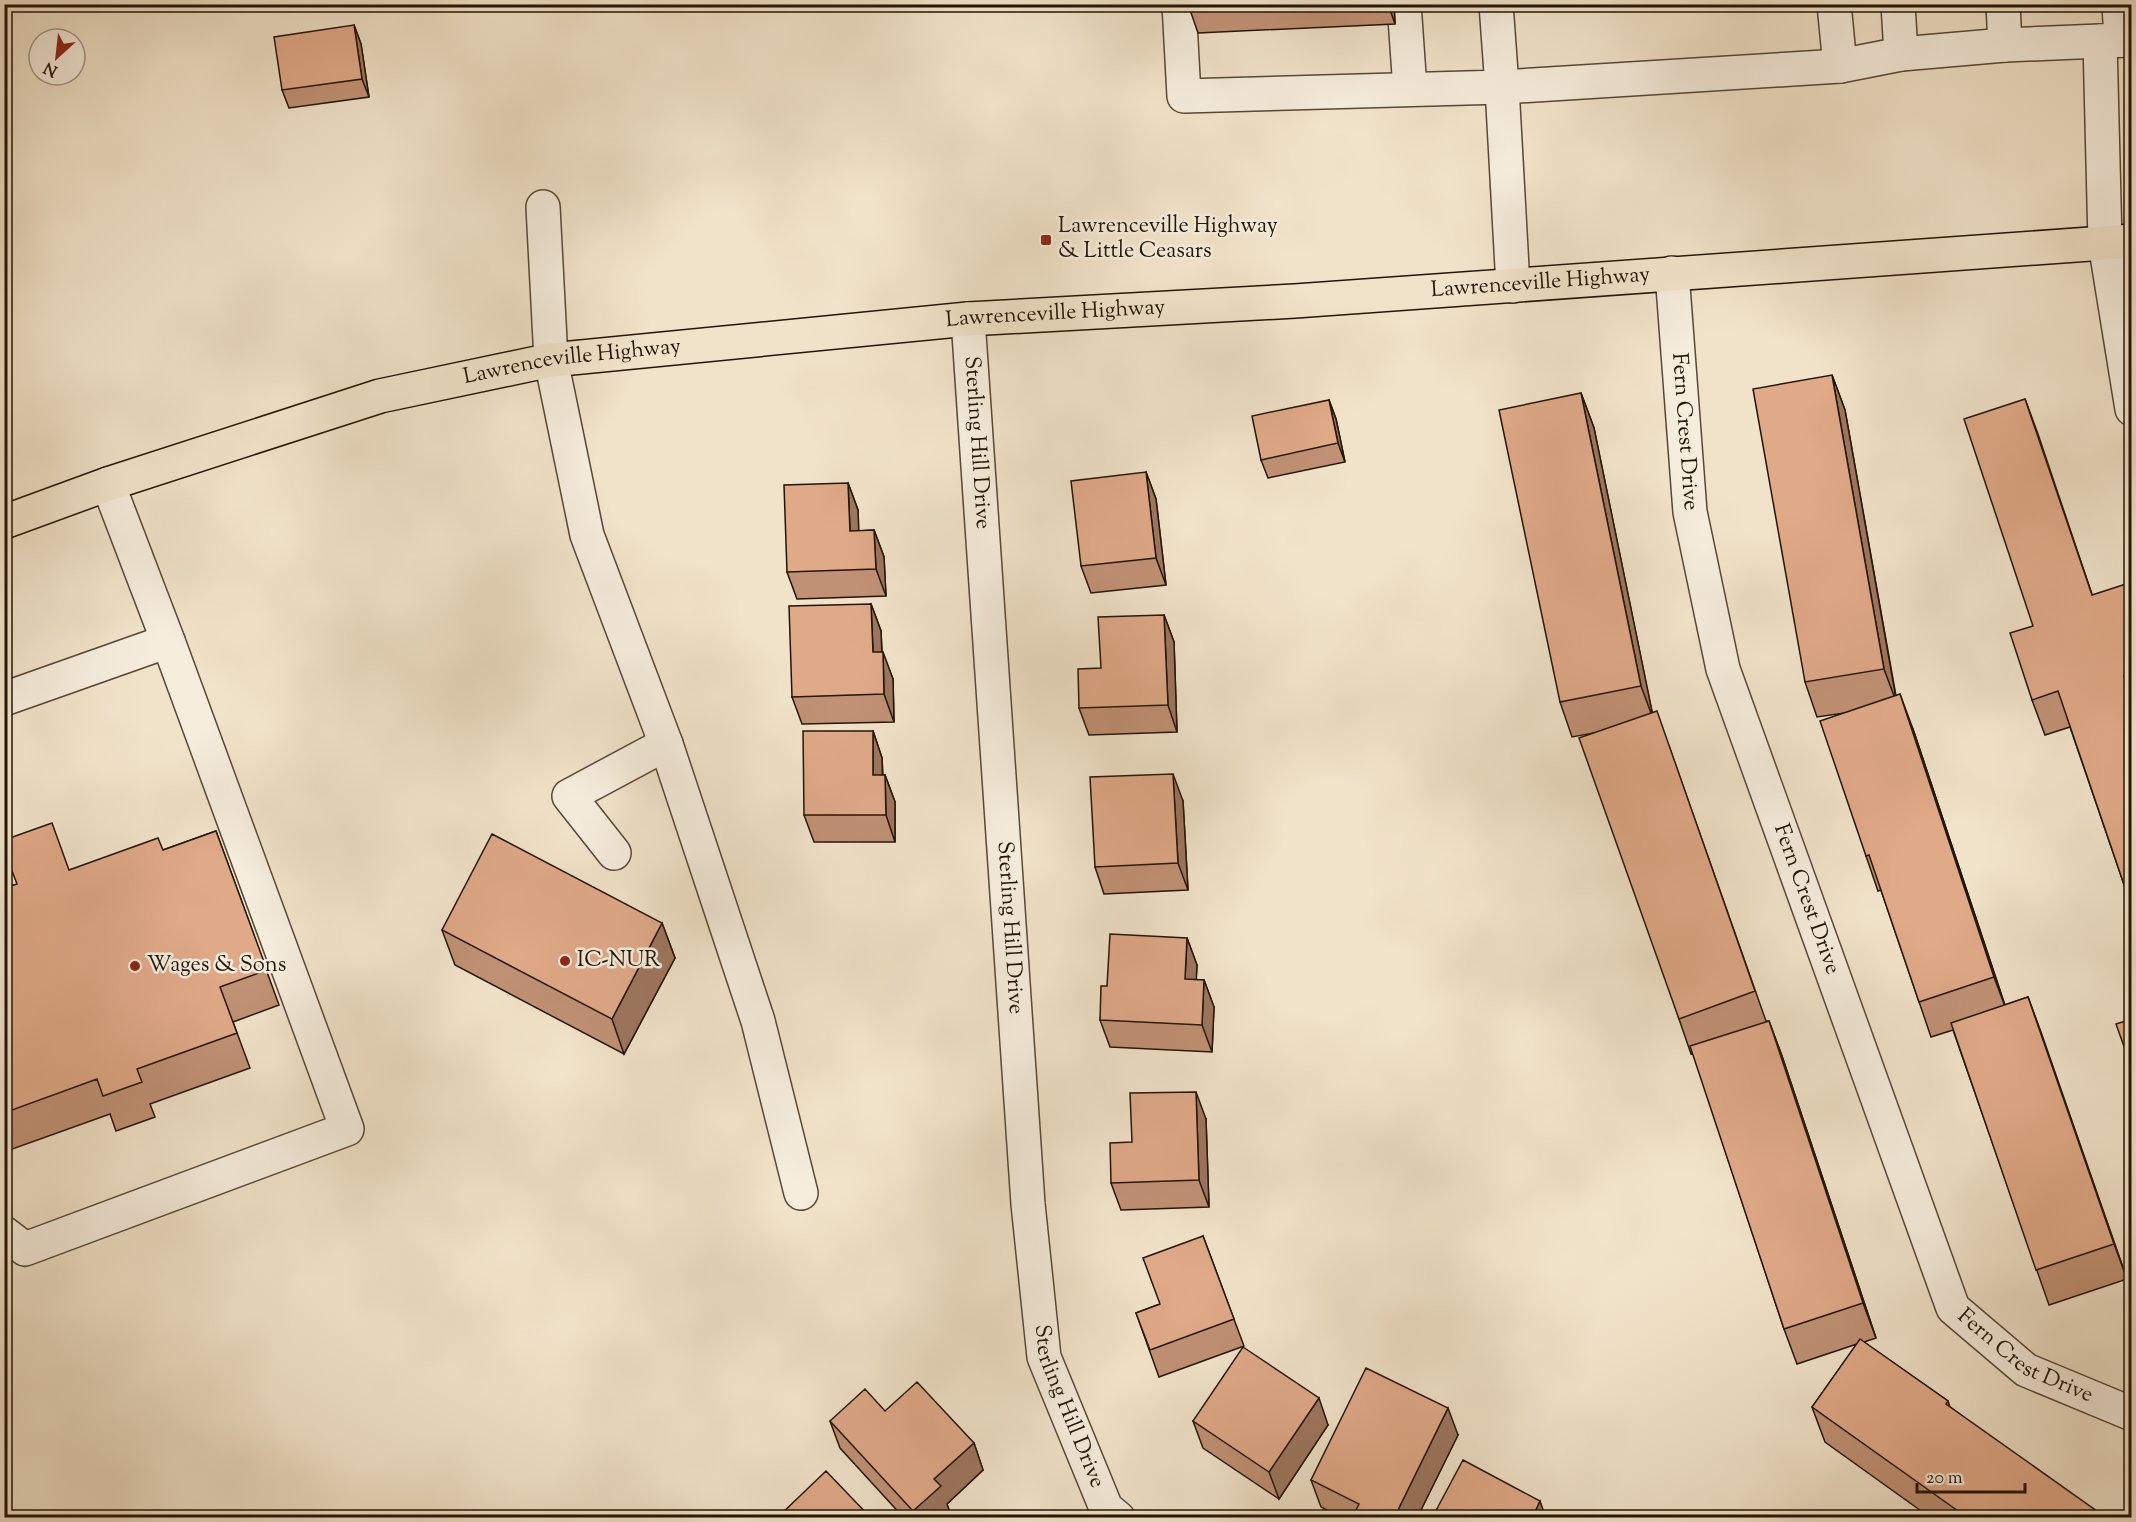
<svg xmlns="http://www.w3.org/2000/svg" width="2136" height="1522" font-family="'Sorts Mill Goudy',serif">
<rect width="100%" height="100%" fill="#f1e3ca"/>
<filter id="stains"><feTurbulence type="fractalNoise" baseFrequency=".00333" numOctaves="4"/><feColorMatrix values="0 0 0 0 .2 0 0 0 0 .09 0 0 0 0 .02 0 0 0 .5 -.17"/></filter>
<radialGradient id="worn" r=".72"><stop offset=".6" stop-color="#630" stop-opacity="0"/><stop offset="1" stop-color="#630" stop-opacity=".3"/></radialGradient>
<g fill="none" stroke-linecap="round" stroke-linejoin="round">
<defs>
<g id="minor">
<path d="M1179,4L1184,96L1502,87L1496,4"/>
<path d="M1404,4L1410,89"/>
<path d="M1834,4L1840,66"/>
<path d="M1898,4L1901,54"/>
<path d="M2003,4L2005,45"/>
<path d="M2119,4L2121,40"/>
<path d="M2132,40L2100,41L2105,243L2132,409"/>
<path d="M543,207L551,360L587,535L666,744L758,1021L801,1193"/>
<path id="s1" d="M1672,273L1690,512L1723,669L1953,1308L2026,1370L2132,1414"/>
<path d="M1513,286L1502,87L1840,66L1901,54L2005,45L2100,41"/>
<path id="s2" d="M968,319L1028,1204L1044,1357L1106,1508L1118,1518"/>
<path d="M4,699L168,641"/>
<path d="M614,853L569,796L666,744"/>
<path d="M4,1233L25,1249L347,1129L168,641L108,484"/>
</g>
<g id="major">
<path id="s3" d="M4,522L108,484L380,396L551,360L968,319L1295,301L2132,241"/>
</g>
</defs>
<use href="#minor" stroke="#564836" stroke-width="36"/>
<use href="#major" stroke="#221505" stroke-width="36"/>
<use href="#minor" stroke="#f6eddd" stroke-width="33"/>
<use href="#major" stroke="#f1e3ca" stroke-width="33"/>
</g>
<path fill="#c19175" stroke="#221505" stroke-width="1.5" d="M1188,4H1394L1395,24L1198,33Z
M354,25L361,44L369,97L289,108L282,90Z
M1832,375L1845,410L1896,696L1913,729L2005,1005L2028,997L2127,1279L2049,1305L1953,1030L1931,1037L1881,890L1878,891L1866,856L1844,713L1817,717L1805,682Z
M1581,393L1594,428L1652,712L1669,746L1766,1021H1769L1782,1056L1876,1338L1864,1342L1948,1401L1950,1407L2102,1518H1931L1825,1442L1812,1407L1857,1344L1797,1364L1784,1329L1693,1053L1691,1054L1679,1019L1593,733L1572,737L1560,702Z
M2025,399L2092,595L2132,600V908L2070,727L2045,735L2032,700L2033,626Z
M1329,400L1336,419L1345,462L1268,478L1261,460Z
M1146,472L1156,499L1166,585L1091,593L1081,566Z
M848,483L858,510V531L874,530L884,557L886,596L797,599L787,572Z
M871,604L881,631L882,652L893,679L894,722L802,724L792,697Z
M1164,615L1174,642L1177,732L1089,735L1079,708L1101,668Z
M873,731L882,758L883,775H885L895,802V842H814L804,815Z
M1183,801L1188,890L1104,894L1095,867Z
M216,831L279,1005L233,1022L250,1068L150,1104L155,1117L116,1131L110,1114L4,1152V888L69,870L163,850Z
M662,923L675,958L624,1054L455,965L442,930Z
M1187,938L1197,965L1196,980H1204L1214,1007L1212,1052L1110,1047L1100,1020L1107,986Z
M1206,1119L1209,1207L1121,1210L1111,1183L1132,1142Z
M1203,1236L1244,1346L1159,1377L1136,1313L1160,1304Z
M885,1411L974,1443L983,1470L947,1504L950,1513L945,1518H904L840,1448L830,1421Z
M1193,1421L1328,1425L1279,1499L1203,1448Z
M1458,1435L1417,1518H1342L1321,1507L1311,1480Z"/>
<path fill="#9d765f" stroke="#221505" stroke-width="1.5" d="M1388,4H1394L1395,24Z
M354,25L361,44L369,97L362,79Z
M1832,375L1845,410L1897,704L1884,669Z
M1581,393L1594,428L1654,721L1641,686Z
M2025,399L2038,434L2104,630L2092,595Z
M1329,400L1336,419L1345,462L1338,443Z
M1146,472L1156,499L1166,585L1156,558Z
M848,483L858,510L860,558L850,531Z
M874,530L884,557L886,596L876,569Z
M871,604L881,631L883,680L873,652Z
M1164,615L1174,642L1177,732L1168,705Z
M883,652L893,679L894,722L884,694Z
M1900,694L1913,729L2007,1012L1994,977Z
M873,731L882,758L883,802L873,775Z
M1173,774L1183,801L1188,890L1178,863Z
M885,775L895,802V842L886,815Z
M662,923L675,958L624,1054L612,1019Z
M1187,938L1197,965L1195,1006L1185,979Z
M1204,980L1214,1007L1212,1052L1202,1025Z
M2028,997L2041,1032L2127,1279L2114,1244Z
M1769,1021L1782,1056L1876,1338L1863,1303Z
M1196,1092L1206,1119L1209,1207L1199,1180Z
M1319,1398L1328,1425L1279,1499L1269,1472Z
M1448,1408L1458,1435L1417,1518H1394Z
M974,1443L983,1470L947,1504L950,1513L945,1518H915L913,1511L934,1479Z
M1540,1501L1546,1518H1532Z"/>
<path fill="#e0a988" stroke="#221505" stroke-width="1.5" d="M1188,4H1211L1188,6Z
M354,25L362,79L282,90L274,37Z
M1832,375L1884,669L1805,682L1753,389Z
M1581,393L1641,686L1560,702L1499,410Z
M2025,399L2092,595L2126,584L2132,602V674L2124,676L2132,700V908L2058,691L2032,700L2010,633L2033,626L1964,419Z
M1329,400L1338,443L1261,460L1252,416Z
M1146,472L1156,558L1081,566L1071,481Z
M848,483L850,531L874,530L876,569L787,572L784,485Z
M871,604L873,652H883L884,694L792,697L789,606Z
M1164,615L1168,705L1079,708L1078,669L1101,668L1098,617Z
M1900,694L1994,977L1919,1002L1869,855L1866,856L1820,721Z
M1657,711L1755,991L1679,1019L1579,738Z
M803,731H873V775H885L886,815H804Z
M1173,774L1178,863L1095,867L1090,777Z
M52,823L69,870L158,838L163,850L216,831L267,970L220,987L237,1033L137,1069L142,1082L103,1096L97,1079L4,1113V888L17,884L4,850V840Z
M492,834L662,923L612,1019L442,930Z
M1110,934L1187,938L1185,979L1204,980L1202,1025L1100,1020L1101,986H1107Z
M2028,997L2114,1244L2036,1270L1951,1023Z
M2132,1019V1069L2116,1024Z
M1769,1021L1863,1303L1784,1329L1690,1046Z
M1196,1092L1199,1180L1111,1183L1110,1143L1132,1142L1130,1093Z
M1203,1236L1234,1319L1150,1350L1136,1313L1160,1304L1143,1258Z
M1860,1339L1948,1401L1946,1404L2101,1514L2098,1518H1968L1812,1407Z
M1243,1347L1319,1398L1269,1472L1193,1421Z
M1366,1368L1448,1408L1394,1518H1352L1359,1504L1311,1480Z
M917,1382L974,1443L934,1479L941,1486L913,1511L830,1421L865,1389L885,1411Z
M1463,1460L1540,1501L1532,1518H1432Z
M826,1471L871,1518H777Z"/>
<g fill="#8f2418" stroke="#f6eddd" stroke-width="2">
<rect x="1040" y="234" width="12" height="12" rx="3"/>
<circle cx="565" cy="961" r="6"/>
<circle cx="135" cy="966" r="6"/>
</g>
<g text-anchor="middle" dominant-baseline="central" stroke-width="5" stroke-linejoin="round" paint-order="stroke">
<g font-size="22" fill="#221505" stroke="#f6eddd" text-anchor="start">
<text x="1058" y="227">Lawrenceville Highway<tspan x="1058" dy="25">&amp; Little Ceasars</tspan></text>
<text x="577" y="961">IC-NUR</text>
<text x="147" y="966">Wages &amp; Sons</text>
</g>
<g font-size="22" fill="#221505" stroke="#f6eddd">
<text stroke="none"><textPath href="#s3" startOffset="1564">Lawrenceville Highway</textPath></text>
<text stroke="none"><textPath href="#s3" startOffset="1078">Lawrenceville Highway</textPath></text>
<text stroke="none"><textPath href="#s3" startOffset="592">Lawrenceville Highway</textPath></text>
<text stroke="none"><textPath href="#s1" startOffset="159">Fern Crest Drive</textPath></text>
<text stroke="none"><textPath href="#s2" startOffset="124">Sterling Hill Drive</textPath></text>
<text stroke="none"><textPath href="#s1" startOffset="645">Fern Crest Drive</textPath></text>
<text stroke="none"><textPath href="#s2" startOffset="610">Sterling Hill Drive</textPath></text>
<text stroke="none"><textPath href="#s1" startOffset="1167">Fern Crest Drive</textPath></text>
<text stroke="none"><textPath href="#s2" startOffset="1095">Sterling Hill Drive</textPath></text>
</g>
</g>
<rect width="2136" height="1522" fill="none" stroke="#f1e3ca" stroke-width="24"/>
<rect x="6" y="6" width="2124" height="1510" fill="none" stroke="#221505" stroke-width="3"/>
<rect x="12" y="12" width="2112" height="1498" fill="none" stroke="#221505" stroke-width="1.5"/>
<g transform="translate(57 57) rotate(207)"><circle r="28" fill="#f6eddd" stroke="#a19787" stroke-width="1.5"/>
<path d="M0-4.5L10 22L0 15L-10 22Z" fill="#8f2418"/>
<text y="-9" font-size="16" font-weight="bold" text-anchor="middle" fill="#221505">N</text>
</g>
<path d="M1917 1483v9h108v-9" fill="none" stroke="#221505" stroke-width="3"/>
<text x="1926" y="1483" font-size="18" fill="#221505" stroke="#f6eddd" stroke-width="4.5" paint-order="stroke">20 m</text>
<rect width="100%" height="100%" filter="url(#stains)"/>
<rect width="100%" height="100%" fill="url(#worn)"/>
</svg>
